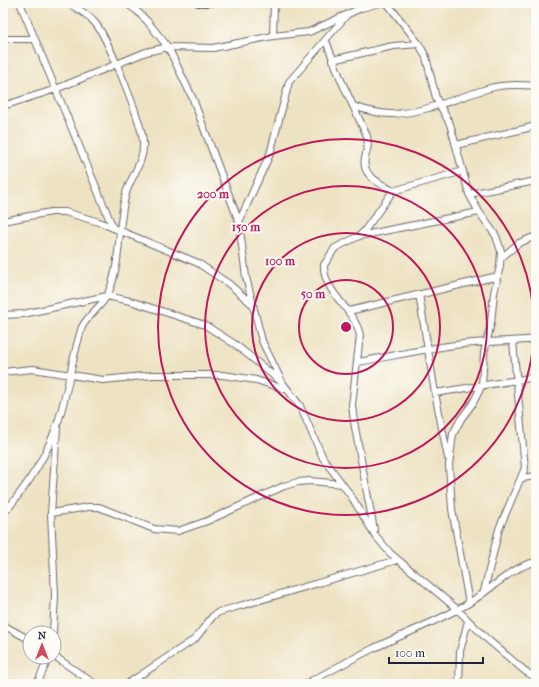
<svg xmlns="http://www.w3.org/2000/svg" width="539" height="687" font-family="'IM FELL French Canon',serif">
<rect width="100%" height="100%" fill="#fdfcf7"/>
<filter id="ink" filterUnits="userSpaceOnUse"><feTurbulence type="fractalNoise" baseFrequency=".025" numOctaves="2"/><feDisplacementMap in="SourceGraphic" scale="8" xChannelSelector="R" yChannelSelector="G"/><feConvolveMatrix kernelMatrix="1 2 1 2 8 2 1 2 1" color-interpolation-filters="sRGB"/></filter>
<filter id="wash" filterUnits="userSpaceOnUse"><feTurbulence type="fractalNoise" baseFrequency=".012" numOctaves="4" result="noise"/><feDisplacementMap in="SourceGraphic" scale="16" xChannelSelector="R" yChannelSelector="G"/><feGaussianBlur stdDeviation="0.9" result="paint"/><feColorMatrix in="noise" values="0 0 0 0 0 0 0 0 0 0 0 0 0 0 0 0 0 1.4 0 .05"/><feComposite in="paint" operator="in"/></filter>
<g filter="url(#wash)">
<rect width="100%" height="100%" fill="#ede2c1"/>
</g>
<g filter="url(#ink)">
<g fill="none" stroke-linecap="round" stroke-linejoin="round">
<defs>
<path id="street" d="M20,3L113,228
M126,3L136,10L147,21L168,47L193,99L239,222L246,277L262,341L282,382L300,406L323,458L351,496L375,535L390,553L457,609L487,639L525,671L536,678
M198,3H210
M387,3L419,44L426,57L436,98L450,124L469,194L479,212L496,236L501,251L500,266L494,293L491,323L484,353L482,385L473,403L461,419L453,434L449,465L452,509L469,603
M3,4L5,3
M273,36L274,3
M3,39H35
M326,41L341,80L367,136C369,144 367,150 365,158C361,176 380,183 393,191
M332,60L393,46L419,44
M3,106L56,89L146,52L168,47L213,48L273,36L309,32L361,8L380,3
M353,106C365,110 379,114 392,114C426,113 458,97 490,88C505,84 521,85 536,86
M456,145L536,126
M469,194L536,181
M3,221L51,212H65L99,222L198,263L229,284L252,304
M239,222L270,154L289,82L346,16
M359,236L479,212
M501,258L519,243L536,236
M419,294L435,393L448,458
M349,311L498,276
M3,315L23,314L107,296L130,301L205,325L236,345L280,381
M358,362C400,355 444,344 487,342C503,341 519,341 536,339
M3,372L33,369L103,380L153,375H223L256,380L288,390
M435,393L536,377
M522,478L536,476
M51,513L88,507H99L154,529L178,531L207,521L284,486L298,482L310,481L342,484
M3,514C26,488 47,455 58,422C68,391 72,358 82,327C88,315 102,306 108,294C122,262 117,226 126,193C131,176 145,161 143,142C142,122 109,41 96,24C89,15 77,8 67,3
M374,530L354,422L352,405L360,335C354,308 323,293 324,265L335,248L359,236L365,230L393,191L463,171
M484,591L499,529L525,468L513,342
M3,625L30,640
M53,633L55,595L51,513L57,428
M54,656L95,684
M37,684L49,657
M127,684L195,639L213,616L219,612L397,560
M305,684C327,673 348,661 370,650C403,634 437,622 469,603C488,592 514,565 536,562
M459,684L460,651L468,621"/>
</defs>
<use href="#street" stroke="#69656a" stroke-width="8"/>
<use href="#street" stroke="#fff" stroke-width="6"/>
</g>
</g>
<g fill="none" stroke="#c2185b" stroke-width="2">
<circle cx="346" cy="327" r="47"/>
<circle cx="346" cy="327" r="94"/>
<circle cx="346" cy="327" r="141"/>
<circle cx="346" cy="327" r="188"/>
</g>
<circle cx="346" cy="327" r="6" fill="#c2185b" stroke="#fdfcf7" stroke-width="2"/>
<g font-size="12" text-anchor="middle" font-weight="bold" fill="#c2185b" stroke="#fdfcf7" stroke-width="4" stroke-linejoin="round" paint-order="stroke">
<text x="213" y="198">200 m</text>
<text x="246" y="231">150 m</text>
<text x="280" y="265">100 m</text>
<text x="313" y="298">50 m</text>
</g>
<rect width="539" height="687" fill="none" stroke="#fdfcf7" stroke-width="16"/>
<g transform="translate(42 645)"><circle r="19" fill="#fdfcf7" stroke="#a5a5ac"/>
<path d="M0-3L7 15L0 10L-7 15Z" fill="#d1495b"/>
<text y="-6" font-size="11" font-weight="bold" text-anchor="middle" fill="#22223b">N</text>
</g>
<path d="M389 657v6h94v-6" fill="none" stroke="#22223b" stroke-width="2"/>
<text x="395" y="657" font-size="12" fill="#22223b" stroke="#fdfcf7" stroke-width="3" paint-order="stroke">100 m</text>
</svg>
